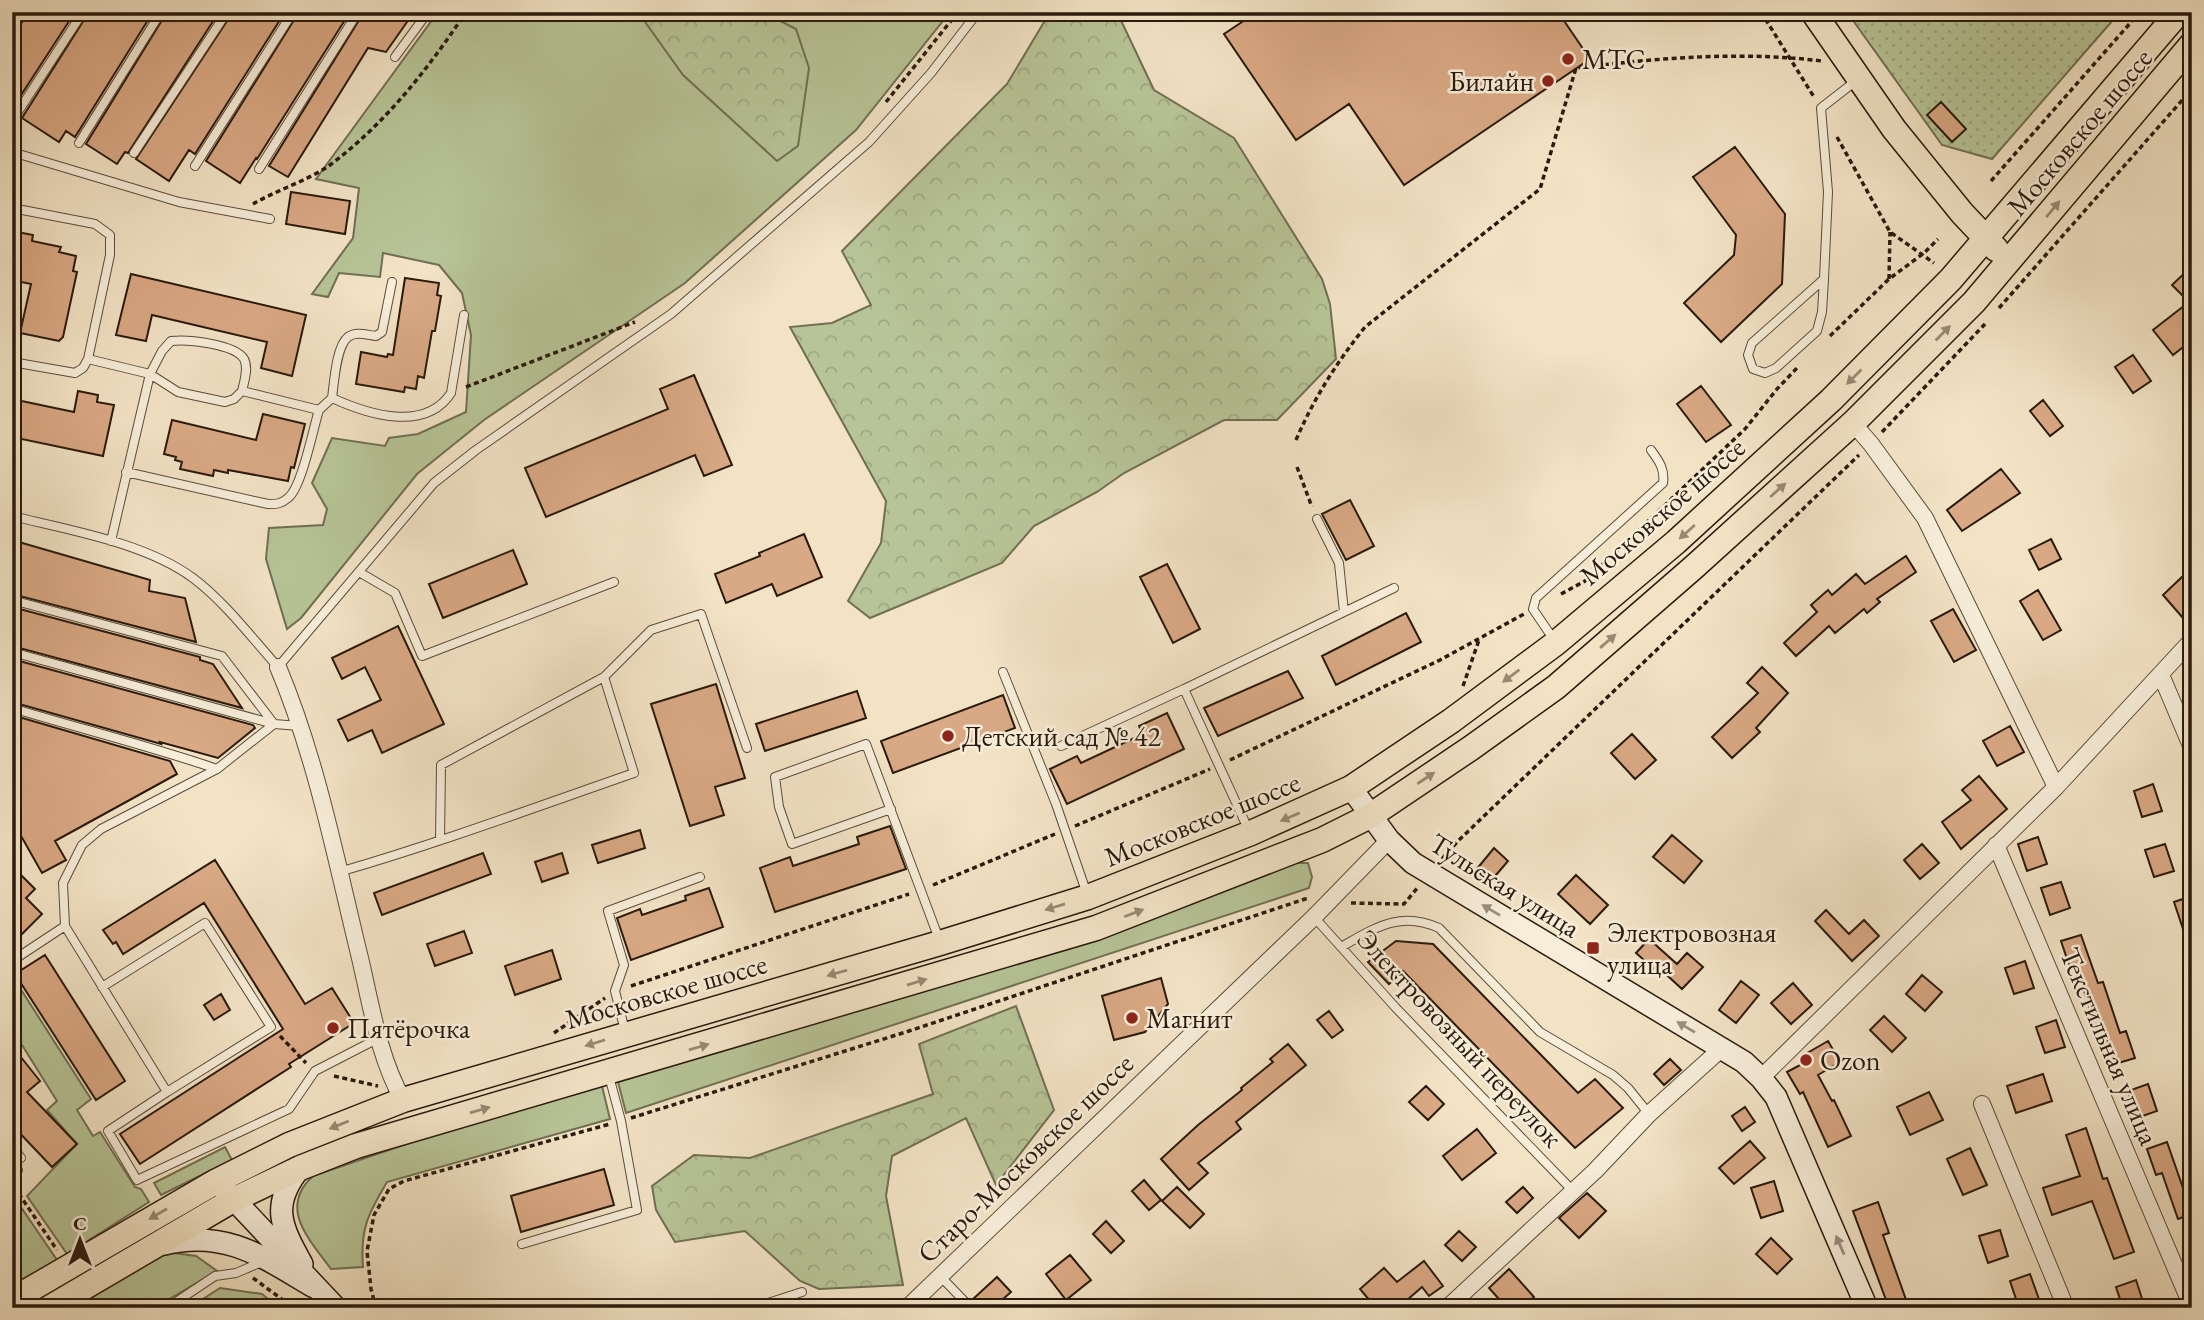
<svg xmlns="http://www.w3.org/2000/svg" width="2204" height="1320" font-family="'EB Garamond',serif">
<defs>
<pattern id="forest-crowns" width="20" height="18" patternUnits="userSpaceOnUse" patternTransform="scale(1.75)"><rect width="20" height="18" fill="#b7c497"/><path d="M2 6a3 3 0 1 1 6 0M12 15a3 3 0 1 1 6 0" fill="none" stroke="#9da881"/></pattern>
<pattern id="garden-dots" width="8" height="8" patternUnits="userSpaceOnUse" patternTransform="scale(1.75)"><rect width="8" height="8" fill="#b7c497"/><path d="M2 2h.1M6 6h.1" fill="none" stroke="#9da881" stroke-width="1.8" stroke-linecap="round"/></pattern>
</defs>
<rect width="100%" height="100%" fill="#f2e3c5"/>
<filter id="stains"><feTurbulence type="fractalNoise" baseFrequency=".00286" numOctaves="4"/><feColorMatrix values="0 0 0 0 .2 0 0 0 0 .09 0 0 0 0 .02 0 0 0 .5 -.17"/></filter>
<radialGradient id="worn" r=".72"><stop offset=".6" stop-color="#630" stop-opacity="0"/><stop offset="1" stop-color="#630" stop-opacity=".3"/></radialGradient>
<path fill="#b7c497" stroke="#706f52" stroke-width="2" d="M438,12H950L856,130L685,283L484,420L417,474L301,618L287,629L266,559L269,528L323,525L327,509L312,483L332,438L385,446L389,438L418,434L466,412L471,335L462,293L439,265L383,253L380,277L339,273L328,297L312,294L353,238L359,188L316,179Z
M1294,863H1308L1312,877L1309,888L626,1113L618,1082L1120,928Z
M13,977L91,1099L77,1110L93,1136L100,1132L135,1187L141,1189L149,1202L67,1254L27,1196L77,1144L47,1110L57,1101L12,1029Z
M602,1086L610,1119L387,1182C368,1214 360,1229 363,1267L331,1269C309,1239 278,1208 313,1176L415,1141Z
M225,1147L232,1160L161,1195L154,1183Z
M12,1194L57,1260L12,1286Z
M174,1253L196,1256L217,1271L154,1308H73L157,1257Z
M220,1288L262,1294L279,1308H189Z"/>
<path fill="url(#forest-crowns)" stroke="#706f52" stroke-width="2" d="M638,12H763L796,29L809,68L798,146L777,161L683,75Z
M1050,12H1117L1154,90L1234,138L1322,279L1330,304L1336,359L1277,420H1224L1124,473L1097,492L1034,526L1002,563L870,618L848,601L881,543L886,501L790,327L832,323L871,305L842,251L1007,84Z
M1016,1006L1054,1110L996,1185L966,1118L892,1156L886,1196L903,1285L819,1289L800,1281L745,1231L675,1242L656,1210L652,1186L694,1155L750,1158L933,1094L919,1044Z"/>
<path fill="url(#garden-dots)" stroke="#706f52" stroke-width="2" d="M1847,12H2120L1992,159L1942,145Z"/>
<path fill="#d9a884" stroke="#291a0d" stroke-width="2" d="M29,12H75L12,109V37Z
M89,12H153L75,137L66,131L59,142L22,118Z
M167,12H219L128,153L125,152L117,164L86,144Z
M233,12H285L195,154L189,150L169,181L136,159Z
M299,12H350L257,159L256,158L240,183L206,161Z
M364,12H414L386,52L368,48L288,177L269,166Z
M1257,12H1558L1590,59L1404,185L1349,104L1296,140L1224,34Z
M1941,102L1966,129L1952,142L1927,115Z
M1735,147L1785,214L1782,284L1721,342L1684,303L1734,255L1736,235L1693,177Z
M291,192L350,201L345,234L286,224Z
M12,231L33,235L32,241L61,247L59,252L76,256L73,271L77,272L63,337L59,341L20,333L31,284L12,280Z
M2192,266V340L2173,355L2153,330L2189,302L2172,285Z
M131,274L306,315L292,376L261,368L267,342L152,315L146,341L116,335Z
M405,278L439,283L437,295L441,296L435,331H432L424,378L418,376L416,389L405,387L404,392L356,384L361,352L387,357L388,354L393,355Z
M2133,355L2151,381L2133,393L2115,367Z
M694,375L732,465L704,476L695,455L546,517L525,468L668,409L660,389Z
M1701,386L1731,425L1706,442L1677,404Z
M78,391L98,395L97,402L114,405L103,456L12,437V399L74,412Z
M2043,400L2063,426L2050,436L2030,411Z
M263,414L305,424L294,468L291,467L288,481L228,470V473L214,470L213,476L180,469L182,462L175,460L176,457L164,454L172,420L256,440Z
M2001,469L2020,493L1962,531L1947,510Z
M1350,500L1374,546L1346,560L1322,514Z
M804,534L822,577L777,596L772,584L726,603L715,574L760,556L759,553Z
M2051,539L2061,559L2039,570L2029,550Z
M12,540L150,580L149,591L185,598L196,642L12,594Z
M513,550L527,584L443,618L429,584Z
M1906,556L1916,572L1877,599L1880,602L1867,613L1864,609L1835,633L1829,626L1796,656L1784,643L1817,612L1811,605L1828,590L1832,595L1856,574L1865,584Z
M1167,564L1200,629L1173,643L1140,577Z
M2183,576L2192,585V610L2183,618L2163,595Z
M2038,590L2061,630L2043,640L2020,601Z
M12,607L200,657V660L213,664L242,708L12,646Z
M1953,609L1976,650L1954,662L1931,621Z
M1406,613L1421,642L1336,685L1322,656Z
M398,626L444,724L382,753L372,730L348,741L338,720L381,700L365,667L342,679L332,658Z
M12,659L253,725L255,728L218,758L160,742L161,744L12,702Z
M1762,667L1788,693L1756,728L1760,732L1732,758L1712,737L1758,693L1747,683Z
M1288,671L1303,698L1218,736L1204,708Z
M716,684L745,778L715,787L724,815L690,826L651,704Z
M857,691L866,718L765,751L756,724Z
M1003,695L1015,728L893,773L881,741Z
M1167,713L1184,749L1067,804L1050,769L1077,756L1081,763L1143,734L1139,726Z
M12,715L170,761L177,774L55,841L66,860L42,873L12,820Z
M2010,726L2024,752L1997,766L1983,741Z
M1632,734L1656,760L1635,779L1611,753Z
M1979,776L2007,809L1961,849L1942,822L1971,800L1962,790Z
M2153,784L2162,811L2142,817L2134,791Z
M890,826L906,869L775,912L760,868L790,857L793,866L859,844L857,837Z
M640,830L645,848L598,863L592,845Z
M1672,835L1702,861L1684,883L1653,857Z
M2038,837L2047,864L2027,871L2018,844Z
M1922,844L1939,863L1920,879L1904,860Z
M2165,844L2174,871L2154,877L2145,850Z
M1494,848L1508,861L1490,882L1476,870Z
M483,853L491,874L382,915L374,893Z
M562,853L568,873L542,882L535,862Z
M215,860L305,1004L332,988L354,1023L289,1064L291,1067L140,1164L120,1134L283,1029L204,903L123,954L116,942L113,944L103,930Z
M12,866L35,889L26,898L42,914L12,944Z
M1576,875L1608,905L1590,924L1558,894Z
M2061,882L2070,908L2050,915L2041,888Z
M709,888L723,927L631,960L617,918L640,909L642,915L686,900L685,896Z
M2192,896V947H2189L2174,902Z
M1826,910L1849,934L1864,920L1879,936L1852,961L1815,921Z
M464,931L472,953L435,966L427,944Z
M2081,935L2098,983L2103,982L2120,1033L2126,1031L2135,1058L2115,1064L2098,1013L2092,1015L2076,966L2070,968L2061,941Z
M1649,939L1677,964L1687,953L1703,967L1682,989L1657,966L1654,969L1636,953Z
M1396,941L1433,944L1578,1093L1595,1079L1623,1108L1575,1148L1403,971L1389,984L1368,962Z
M552,950L561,979L515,995L505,966Z
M45,955L125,1081L96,1100L15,974Z
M2025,961L2034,988L2014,994L2005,968Z
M1922,975L1942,992L1925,1011L1906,994Z
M1161,978L1168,1004L1145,1032L1114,1040L1102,996Z
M1741,981L1759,995L1736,1023L1719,1010Z
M1793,983L1812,1005L1791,1024L1771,1003Z
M221,994L230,1010L214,1020L204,1005Z
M1329,1011L1343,1030L1332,1038L1317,1020Z
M1884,1016L1906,1038L1892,1052L1870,1030Z
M2056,1020L2065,1047L2045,1053L2036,1027Z
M1828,1041L1840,1062L1818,1075L1832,1101L1834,1100L1851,1136L1828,1147L1803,1092L1800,1094L1787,1072L1806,1062L1802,1056Z
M1288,1044L1306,1065L1236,1122L1241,1129L1198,1163L1208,1173L1189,1190L1161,1159L1198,1125L1242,1090L1241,1088L1273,1062L1270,1059Z
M12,1046L40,1081L27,1092L77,1144L52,1167L12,1125Z
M1670,1059L1681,1070L1664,1085L1654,1074Z
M2043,1074L2052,1101L2016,1113L2007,1086Z
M2148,1084L2157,1111L2137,1118L2128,1091Z
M1426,1086L1444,1104L1428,1120L1409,1102Z
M1929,1092L1943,1120L1910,1135L1897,1107Z
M1745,1107L1755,1122L1742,1131L1732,1116Z
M2086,1128L2103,1179L2107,1178L2134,1252L2114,1259L2092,1201L2052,1215L2043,1188L2080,1176L2066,1135Z
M1477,1129L1496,1153L1462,1180L1443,1156Z
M1750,1141L1765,1158L1734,1184L1719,1168Z
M2167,1142L2183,1188L2189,1186L2192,1195V1214L2178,1219L2162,1173L2156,1175L2147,1149Z
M1970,1148L1987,1185L1963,1195L1947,1159Z
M604,1169L614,1205L521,1232L511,1196Z
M1144,1180L1161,1200L1149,1210L1132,1191Z
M1774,1181L1783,1211L1761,1218L1751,1188Z
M1177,1187L1204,1214L1190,1228L1162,1201Z
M1523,1187L1533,1198L1517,1213L1506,1202Z
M1587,1193L1606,1211L1579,1238L1559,1218Z
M1878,1202L1889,1233L1883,1235L1909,1308H1889L1853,1211Z
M1106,1221L1124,1241L1111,1253L1093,1234Z
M2000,1230L2008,1256L1988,1263L1979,1236Z
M1459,1231L1476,1247L1462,1261L1445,1245Z
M1771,1238L1792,1259L1777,1274L1756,1254Z
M1070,1255L1091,1280L1066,1300L1046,1274Z
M1424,1261L1443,1286L1429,1296L1422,1287L1398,1308H1376L1360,1289L1384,1268L1397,1282Z
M1509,1269L1534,1297L1522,1308H1507L1489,1288Z
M2030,1274L2040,1302L2019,1308L2010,1281Z
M997,1277L1011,1292L993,1308H981L973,1299Z
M2136,1280L2145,1308H2123L2116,1287Z"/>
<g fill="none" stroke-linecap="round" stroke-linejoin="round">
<defs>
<path id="lane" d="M12,13L13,12
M395,57L428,12
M12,121L83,12
M79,143L161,12
M12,152L179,202L270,219
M134,153L227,12
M195,166L293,12
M259,169L358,12
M12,208L95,224L110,235V255L88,359L150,374L111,541
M1824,279L1822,312L1817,331L1776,368L1765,373L1753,369L1748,355L1752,343L1824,279L1828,192L1821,108L1857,80
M12,362L75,373L83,368L88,359
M242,391C244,382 249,368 244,359C235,344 187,339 171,341L162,351L150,374L178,392L225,402L234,399L242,391L319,410L332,398C367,414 425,433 451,393L464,315
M332,398C334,384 336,346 348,337C356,331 367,335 376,336L382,332L392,282
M126,472L268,504C277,504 281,504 288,498C302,487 313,429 319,410
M12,516C69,530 146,543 193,578C226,603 251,637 278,667L434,483L476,450L671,314L869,142L931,73L978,12
M1317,519L1339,563L1344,612
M359,572L395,593L422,656L614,582
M12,600L222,656L274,724
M1554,640L1533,609L1536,598L1663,483C1665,469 1659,461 1651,450
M12,652L274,724L300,726
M1003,672L1056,804L1087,894
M604,677L651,630L701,614L747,748
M1184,689L1394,588
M12,708C81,729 150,746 217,769L274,724
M1061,746L1184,689L1249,831
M891,809L792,844L779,807L775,777L866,744L939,939
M339,872C439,843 536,807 634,773L604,677L441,765L440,840
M1314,917L1396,1008L1573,1191
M1341,947C1375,928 1400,910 1439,928L1540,1032L1613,1075L1628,1088L1649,1114
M12,961L65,926
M102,987L205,923L271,1027L167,1092L65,926L63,883L82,845L101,829L217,769
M625,1031L615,991L624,965L608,911L700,877
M167,1092L108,1131L137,1180L289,1109L315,1071L379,1038
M12,1146L21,1158
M522,1244L637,1210L621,1121L609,1076
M941,1277L971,1308
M167,1308L215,1276L236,1273L264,1261
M753,1308L802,1292"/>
<path id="street" d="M1853,423L1871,444L1925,518L2056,787
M278,667C317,760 336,860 360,958C371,1005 379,1058 403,1100
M2161,675L2192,748
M1996,845L2192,1307
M1761,1078L2056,787L2192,640
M1982,1104L2066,1308
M907,1308L1314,917L1389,840
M1447,1308L1595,1171L1649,1114L1721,1049"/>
<path id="secondary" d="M1351,788L1389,840L1413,863L1744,1062L1761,1078L1776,1097L1867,1308
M300,1168C270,1205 281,1226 302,1264
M223,1188L336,1308
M164,1244C226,1229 263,1257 314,1287"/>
<path id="primary" d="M1813,12L1894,129L1962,213L1996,249
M12,1300L217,1181L289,1145L403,1100L940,943L1088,897L1251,833L1351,788L1451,721L1556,643L1676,542L1831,400L1951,279L2179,12
M49,1308L233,1200L300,1168L356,1146L1096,928L1322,840L1370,816L1471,748L1556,687L1694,567L1853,423L1974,302L2192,44"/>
</defs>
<use href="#lane" stroke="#5b4c3b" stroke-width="10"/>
<use href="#street" stroke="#5b4c3b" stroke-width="18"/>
<use href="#secondary" stroke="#291a0d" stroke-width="24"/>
<use href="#primary" stroke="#291a0d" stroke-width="27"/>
<path stroke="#291a0d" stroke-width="3.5" stroke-dasharray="5 3.5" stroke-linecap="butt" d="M1761,12L1814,97
M886,102L958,12
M1837,137L1890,232L1934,263
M1991,181L2140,12
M253,204C277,190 307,181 330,165C385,124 428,69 466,12
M1889,279L1890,232
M1999,308L2192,89
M1830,336L1889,279L1924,253L1938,239
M466,387L635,322
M1882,432L1985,324
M1296,440C1314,398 1337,362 1365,327L1540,189L1576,68C1657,58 1741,51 1822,61
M1297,467L1312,507
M1561,594L1585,581L1745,429L1777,389L1797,368
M1463,686L1479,640
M1230,760L1440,660L1524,614
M1075,826L1210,769
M1442,859L1457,842L1859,455
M933,885L1055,834
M1351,903L1404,904L1419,886
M631,986L909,894
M554,1033L605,998
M280,1036L306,1063
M334,1076L378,1086
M631,1118L909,1031L1305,899H1309
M21,1168L19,1194L57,1250
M253,1278L294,1308
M376,1308L371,1289L367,1251L374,1215L389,1189L404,1181L610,1124"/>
<use href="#lane" stroke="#f7edd9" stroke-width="8"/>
<use href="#street" stroke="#f7edd9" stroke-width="16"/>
<use href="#secondary" stroke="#f7edd9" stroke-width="21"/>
<use href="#primary" stroke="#f2e3c5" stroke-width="24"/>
</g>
<defs><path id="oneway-solid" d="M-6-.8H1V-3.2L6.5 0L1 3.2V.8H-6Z" transform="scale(1.75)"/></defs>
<g fill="#988972">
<use href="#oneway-solid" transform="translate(2053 209) rotate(-50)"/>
<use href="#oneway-solid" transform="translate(1943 333) rotate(-45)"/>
<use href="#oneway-solid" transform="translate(1854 377) rotate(135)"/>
<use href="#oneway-solid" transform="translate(1778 490) rotate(-42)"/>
<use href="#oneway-solid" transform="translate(1687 532) rotate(138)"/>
<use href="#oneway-solid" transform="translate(1608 641) rotate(-41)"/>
<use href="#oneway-solid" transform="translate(1511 676) rotate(143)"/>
<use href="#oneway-solid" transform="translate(1426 778) rotate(-34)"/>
<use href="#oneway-solid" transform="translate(1290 817) rotate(157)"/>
<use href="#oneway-solid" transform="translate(1055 907) rotate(163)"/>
<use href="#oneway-solid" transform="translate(1134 913) rotate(-21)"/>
<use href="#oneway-solid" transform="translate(837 973) rotate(164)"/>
<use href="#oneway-solid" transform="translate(917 982) rotate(-17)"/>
<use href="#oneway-solid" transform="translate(595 1043) rotate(163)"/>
<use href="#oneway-solid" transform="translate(699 1047) rotate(-16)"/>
<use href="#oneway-solid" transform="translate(480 1110) rotate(-16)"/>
<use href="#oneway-solid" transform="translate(339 1125) rotate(158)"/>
<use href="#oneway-solid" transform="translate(158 1214) rotate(150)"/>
</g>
<g fill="#9a8e7d">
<use href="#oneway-solid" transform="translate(1491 910) rotate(-149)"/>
<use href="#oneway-solid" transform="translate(1686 1027) rotate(-149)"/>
<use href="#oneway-solid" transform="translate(1840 1245) rotate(-113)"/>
</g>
<g fill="#8f2418" stroke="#f7edd9" stroke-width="2.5">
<circle cx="1568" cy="59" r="7"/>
<circle cx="1548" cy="81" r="7"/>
<circle cx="948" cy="736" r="7"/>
<rect x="1586" y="941" width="14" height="14" rx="3.5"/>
<circle cx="1132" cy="1018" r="7"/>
<circle cx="333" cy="1028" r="7"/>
<circle cx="1806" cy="1060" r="7"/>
</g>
<g text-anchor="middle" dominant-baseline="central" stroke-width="5" stroke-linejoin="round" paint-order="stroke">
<g font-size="28" fill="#291a0d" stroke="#f7edd9" text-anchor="start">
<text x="1582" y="59">МТС</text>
<text x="1534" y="81" text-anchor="end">Билайн</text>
<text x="962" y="736">Детский сад № 42</text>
<text x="1607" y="932">Электровозная<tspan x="1607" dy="32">улица</tspan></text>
<text x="1146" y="1018">Магнит</text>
<text x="347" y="1028">Пятёрочка</text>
<text x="1820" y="1060">Ozon</text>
</g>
<g font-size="28" fill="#291a0d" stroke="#f7edd9">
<text transform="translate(2079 132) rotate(-50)">Московское шоссе</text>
<text transform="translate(1662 511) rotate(-41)">Московское шоссе</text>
<text transform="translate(1202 819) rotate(-22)">Московское шоссе</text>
<text transform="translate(1505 885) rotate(32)">Тульская улица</text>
<text transform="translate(666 991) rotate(-16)">Московское шоссе</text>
<text transform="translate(1460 1038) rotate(47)">Электровозный переулок</text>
<text transform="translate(2110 1046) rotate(67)">Текстильная улица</text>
<text transform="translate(1025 1158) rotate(-44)">Старо-Московское шоссе</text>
</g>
</g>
<rect width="2204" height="1320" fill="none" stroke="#f2e3c5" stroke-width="42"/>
<rect x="14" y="14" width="2176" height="1292" fill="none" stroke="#291a0d" stroke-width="3.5"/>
<rect x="21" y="21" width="2162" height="1278" fill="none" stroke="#291a0d" stroke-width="2"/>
<g transform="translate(80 1240)" stroke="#f7edd9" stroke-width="5" paint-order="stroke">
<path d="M0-5L12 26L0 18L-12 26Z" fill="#291a0d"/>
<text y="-10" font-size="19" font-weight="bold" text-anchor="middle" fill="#291a0d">С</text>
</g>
<rect width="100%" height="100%" filter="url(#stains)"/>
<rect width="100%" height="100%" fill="url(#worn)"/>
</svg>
